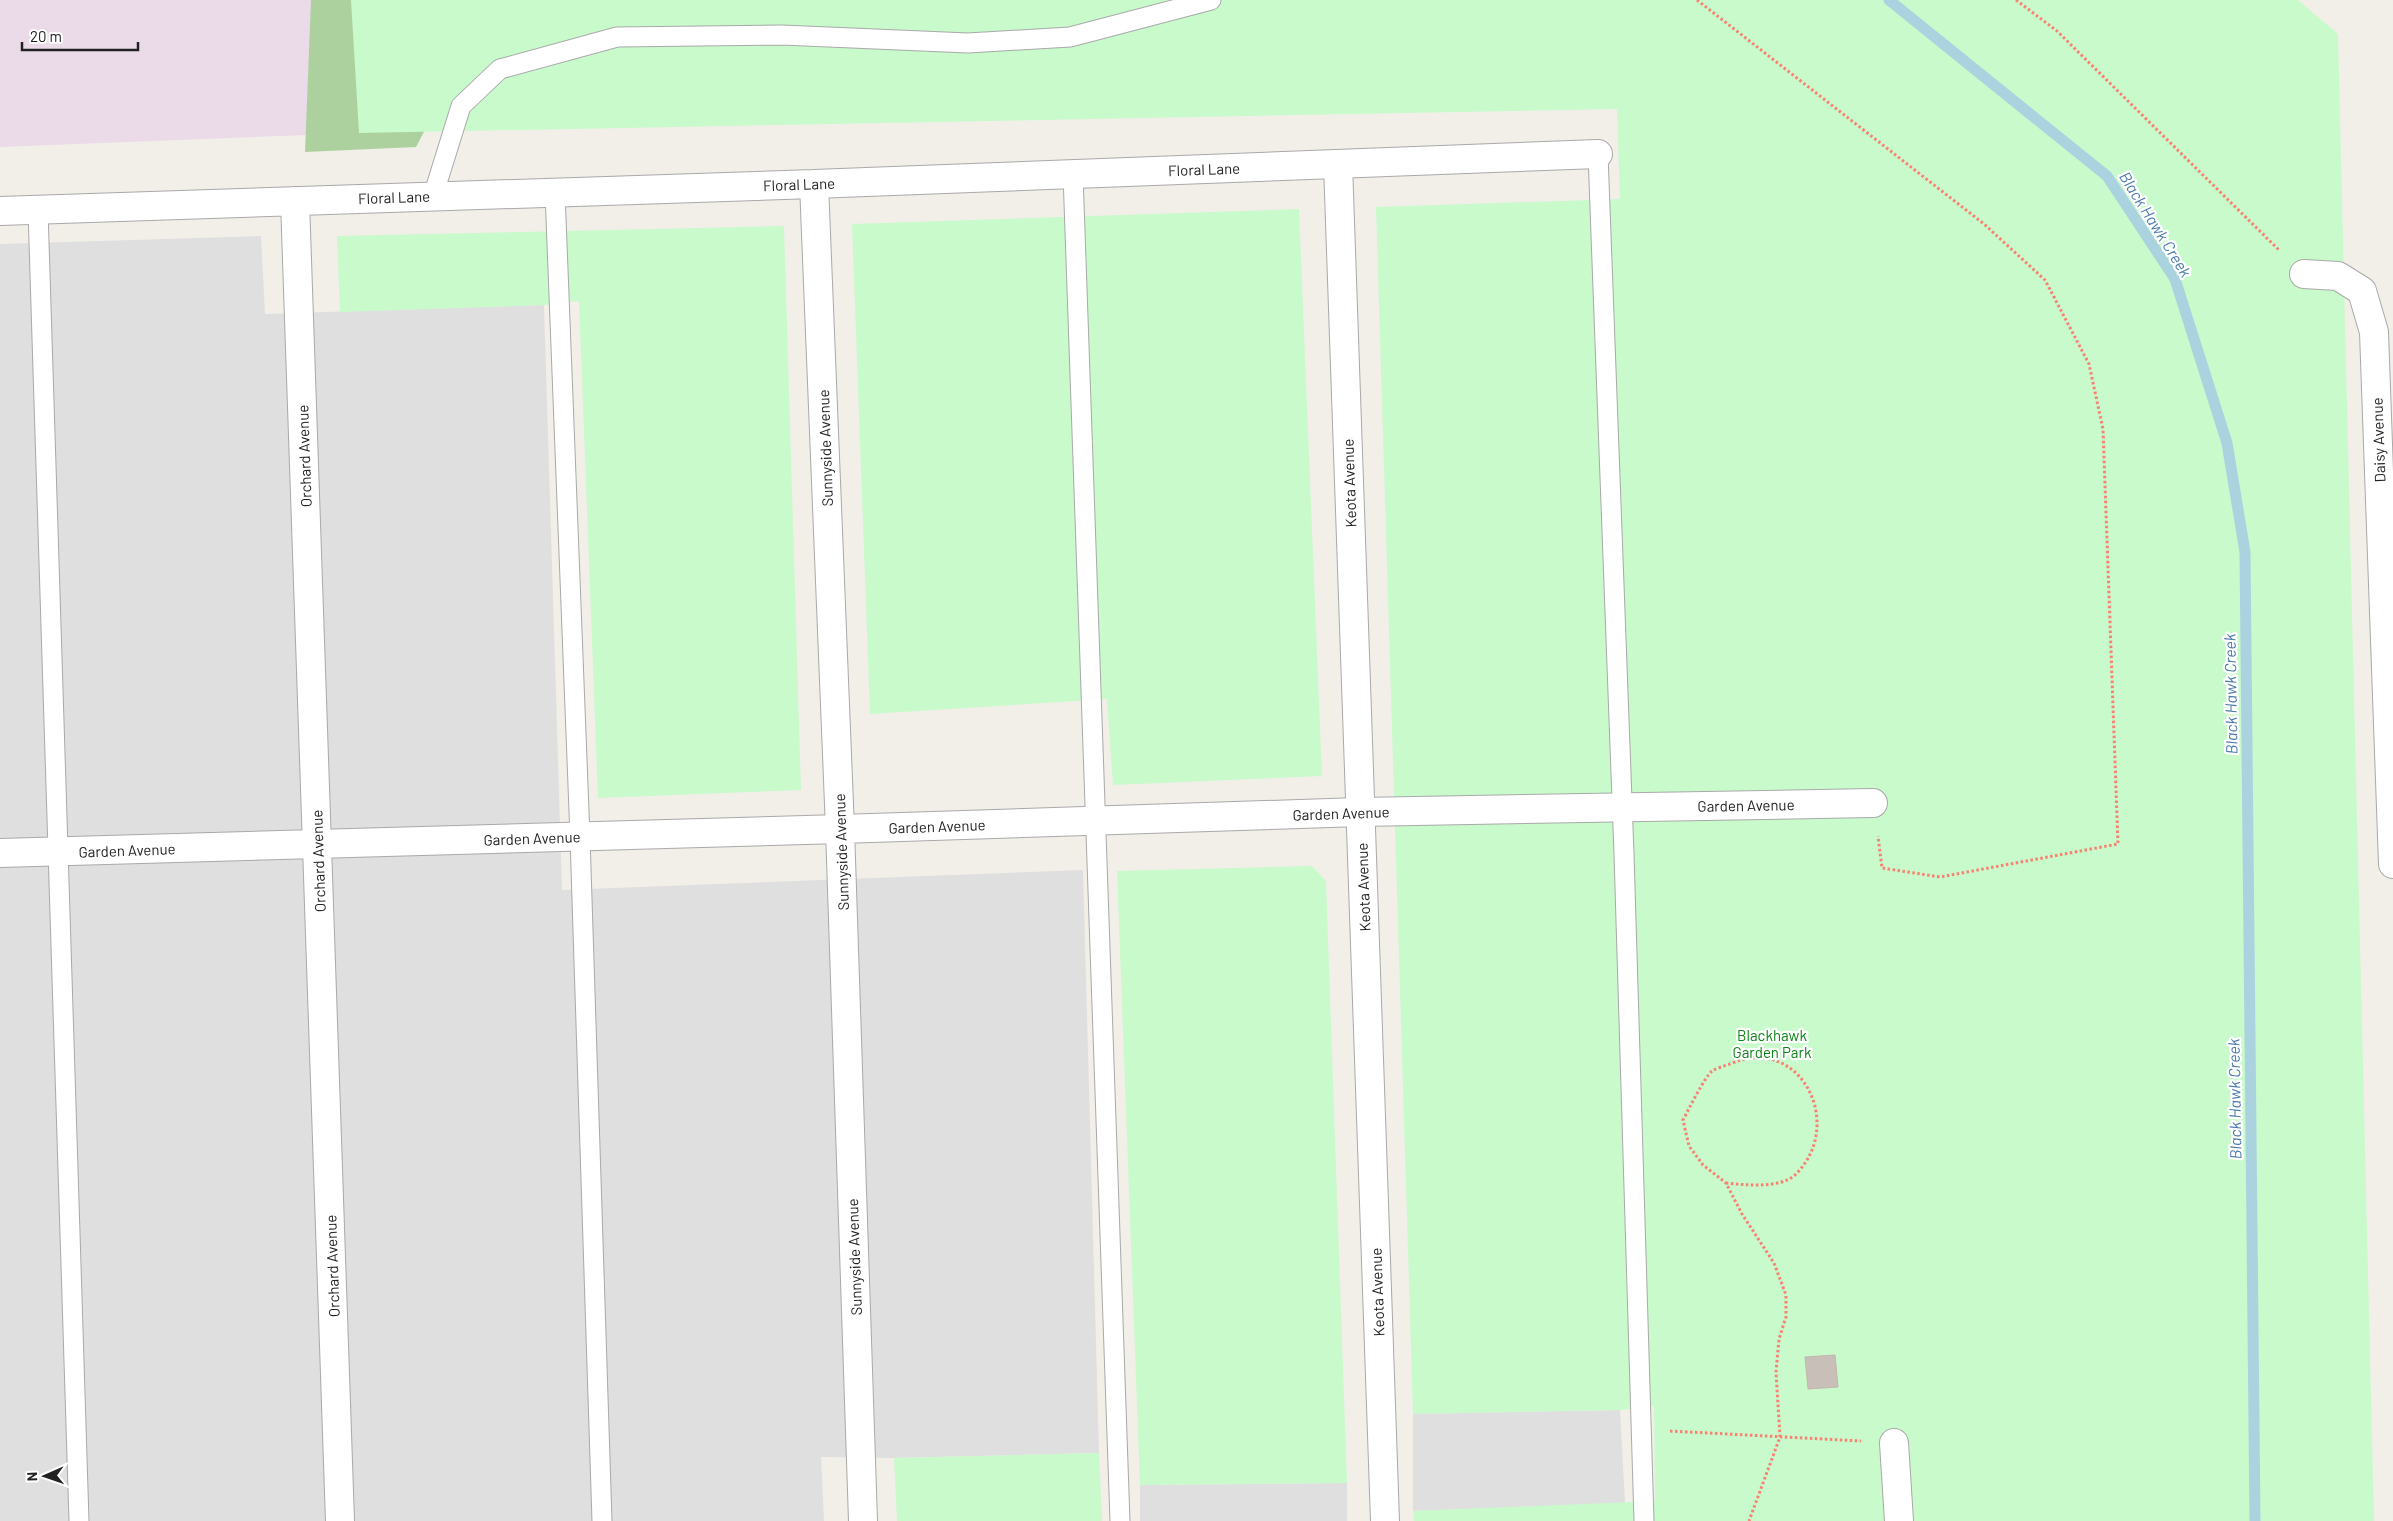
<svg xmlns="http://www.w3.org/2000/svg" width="2393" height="1521" font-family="Barlow,sans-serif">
<rect width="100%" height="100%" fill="#f2efe9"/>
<path fill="#e0dfdf" d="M261,236L265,314L544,305L562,890L1083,870L1099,1453L894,1458L821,1457L824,1521H0V244Z
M1620,1410L1625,1503L1413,1511V1414Z
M1347,1483V1521H1140V1485Z"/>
<path fill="#ebdbe8" d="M0,0H351L359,133L0,147Z"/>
<path fill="#add19e" d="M311,0H405L466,52L416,147L305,152Z"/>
<path fill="#c8facc" d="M351,0H2298L2338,34L2374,1521H1414L1413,1511L1655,1501L1654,1406L1620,1410L1413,1414L1376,207L1620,199L1617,109L359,133Z
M1299,209L1322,776L1113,785L1107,699L870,714L852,224Z
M784,226L801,790L598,798L579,301L544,305L340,312L337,236Z
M1312,866L1326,881L1347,1483L1140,1485L1117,871Z
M1099,1453L1102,1521H897L894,1458Z"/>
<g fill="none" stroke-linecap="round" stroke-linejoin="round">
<path stroke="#aad3df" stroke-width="11" d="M1889,0L2107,176L2175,279L2227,443L2245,552L2255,1521"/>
</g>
<path fill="#c7bfb8" stroke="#c4b6ab" d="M1835,1355L1838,1387L1808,1389L1805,1357Z"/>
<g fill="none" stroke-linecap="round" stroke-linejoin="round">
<defs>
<path id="service" d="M1598,154L1624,854L1644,1521
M1073,174L1120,1521
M555,192L580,837L602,1521
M433,196L461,106L500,69L617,37L782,35L968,43L1070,37L1211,0
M38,210L79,1521"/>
<path id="minor" d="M1338,164L1385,1521
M814,184L840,829L863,1521
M295,201L340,1521
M0,211L814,184L1598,154
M2304,274L2338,276L2362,291L2374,332L2393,864
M0,853L840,829L1360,812L1873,803
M1894,1443L1899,1521"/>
</defs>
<use href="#service" stroke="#a9a9a9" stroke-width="21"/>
<use href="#minor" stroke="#a9a9a9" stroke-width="30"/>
<path stroke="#fa8072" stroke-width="3" stroke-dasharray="2.5 2.5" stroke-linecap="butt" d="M1697,0L1984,224L2045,280L2089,364L2103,429L2118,844L1940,877L1882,868L1878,836
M2016,0L2057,31L2280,251
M1726,1183C1745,1185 1781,1189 1796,1174C1846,1124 1800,1033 1730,1064C1724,1066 1717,1068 1712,1071C1704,1078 1689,1109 1683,1120L1689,1146L1703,1165L1726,1183L1742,1214L1774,1263L1786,1295V1317L1779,1339L1776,1372L1780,1437L1749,1521
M1670,1431L1861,1441"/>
<use href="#service" stroke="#fff" stroke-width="19"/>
<use href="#minor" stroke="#fff" stroke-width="28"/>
</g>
<g text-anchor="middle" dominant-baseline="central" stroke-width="4.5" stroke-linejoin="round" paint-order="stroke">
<g font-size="15" fill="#222" stroke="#fff">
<text transform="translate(1204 169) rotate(-2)">Floral Lane</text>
<text transform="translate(799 184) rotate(-2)">Floral Lane</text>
<text transform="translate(394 197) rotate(-2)">Floral Lane</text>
<text transform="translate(2378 440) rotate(-92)">Daisy Avenue</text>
<text transform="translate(825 448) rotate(-92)">Sunnyside Avenue</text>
<text transform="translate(304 456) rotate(-92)">Orchard Avenue</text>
<text transform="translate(1349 483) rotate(-92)">Keota Avenue</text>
<text transform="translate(1746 805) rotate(-1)">Garden Avenue</text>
<text transform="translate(1341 813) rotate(-2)">Garden Avenue</text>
<text transform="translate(937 826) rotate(-2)">Garden Avenue</text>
<text transform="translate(532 838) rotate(-2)">Garden Avenue</text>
<text transform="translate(127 850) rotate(-2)">Garden Avenue</text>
<text transform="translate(841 852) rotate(-92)">Sunnyside Avenue</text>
<text transform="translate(318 861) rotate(-92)">Orchard Avenue</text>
<text transform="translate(1363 887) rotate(-92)">Keota Avenue</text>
<text transform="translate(854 1257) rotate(-92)">Sunnyside Avenue</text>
<text transform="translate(332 1266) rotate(-92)">Orchard Avenue</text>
<text transform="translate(1377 1292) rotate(-92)">Keota Avenue</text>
</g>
<g font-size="15" fill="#0c8416" stroke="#fff">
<text x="1772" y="1035">Blackhawk<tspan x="1772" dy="17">Garden Park</tspan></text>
</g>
<g font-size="16" font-style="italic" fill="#4a7aab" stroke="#fff">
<text transform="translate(2156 224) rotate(58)">Black Hawk Creek</text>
<text transform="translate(2230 694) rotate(-91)">Black Hawk Creek</text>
<text transform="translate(2234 1099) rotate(-91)">Black Hawk Creek</text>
</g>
</g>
<g transform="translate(45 1476) rotate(268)" stroke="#ffffff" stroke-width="4" paint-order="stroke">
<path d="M0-4L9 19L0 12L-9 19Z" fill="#222222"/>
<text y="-8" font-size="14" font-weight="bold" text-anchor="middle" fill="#222222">N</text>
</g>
<path d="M22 42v8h116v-8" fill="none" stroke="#222222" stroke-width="2.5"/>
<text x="30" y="42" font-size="15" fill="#222222" stroke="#ffffff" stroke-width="4" paint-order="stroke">20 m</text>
</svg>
